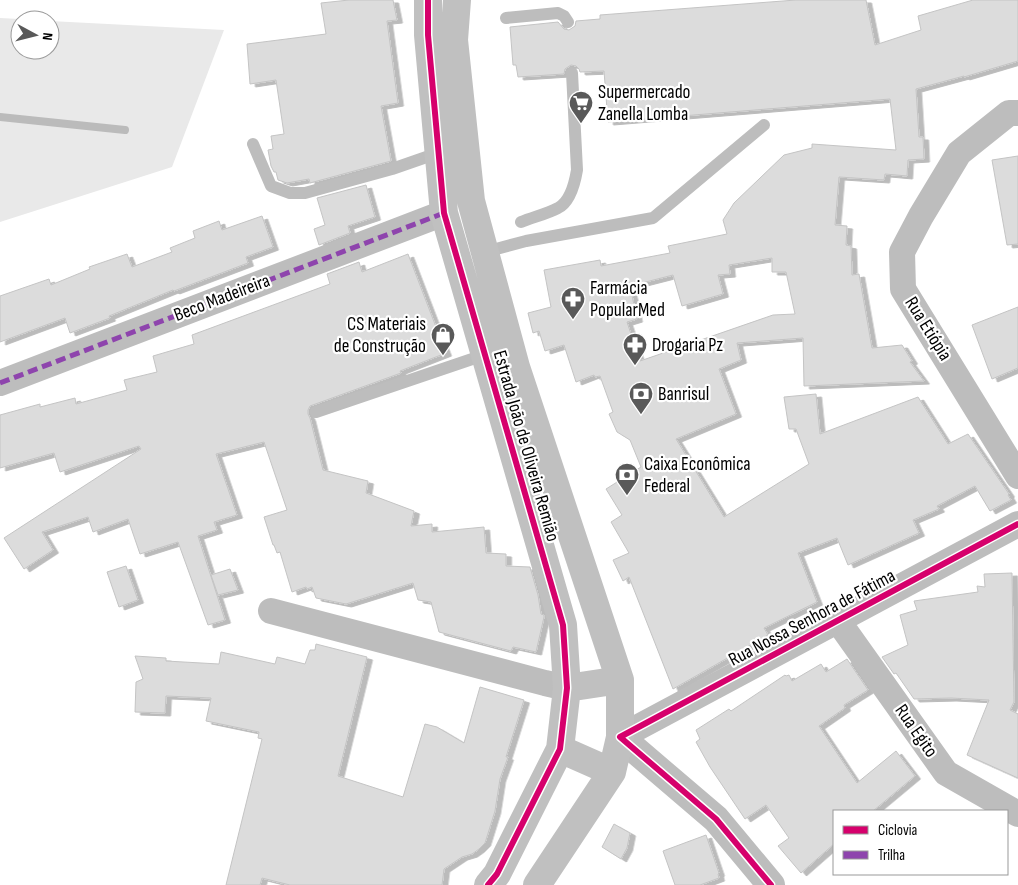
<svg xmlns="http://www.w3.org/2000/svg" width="1018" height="885" font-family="'Sofia Sans Condensed',sans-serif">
<defs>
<filter id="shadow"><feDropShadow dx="5.5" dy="3" stdDeviation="0" flood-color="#0004"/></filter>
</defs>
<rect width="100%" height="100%" fill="#fff"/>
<path fill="#e9e9e9" d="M0,18L39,20H20V50H50V21L224,30L172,167L0,222Z"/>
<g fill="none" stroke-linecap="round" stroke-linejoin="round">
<path stroke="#bbb" stroke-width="8" d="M0,117L125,130"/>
</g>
<path fill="#dcdcdc" stroke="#c4c4c4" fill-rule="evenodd" filter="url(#shadow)" d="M349,0H393L397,20L387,21L398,103L381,106L391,161L310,183L309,179L287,183L278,180L276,172H274L271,166L268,150L273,149L271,136L284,134L276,80L250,84L247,44L326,34L321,3Z
M796,0H866L875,45L921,30L918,16L973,0H1018V61L964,77V76L916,89L919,137H923L924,159L908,160L907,176L885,174L884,180L839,177L835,225L847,226L846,245L851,246L852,275L859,274L872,348L902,345L912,361L910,362L924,381L804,386L803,338L737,343L741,360L719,369L736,414L676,439L724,517L809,464L796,429H789L784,397L816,394L820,434L918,397L948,444L968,434L1009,494L1008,495L1011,500L990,511L975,486L937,506L939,509L913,520L919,533L848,565L837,538L798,553L817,602L764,628L768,635L673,689L629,577L623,581L613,560L629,553L611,522L622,515L606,489L641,467L630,440L617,432L609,414L613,412L600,376L595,377L594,375L576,382L564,345L545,351L539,331L533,333L528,313L551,307L544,270L600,260L601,266L670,253L668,246L727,234L723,220L734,203L784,155L812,148V144L896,150L890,99L608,122L604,71L580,72L579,69L576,66L571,65L565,69L564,74L518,77L516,65H513L510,27L558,22L564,29L569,30L575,26L576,21L600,19V15ZM772,258V272H786L795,314L773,315L640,361L627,322L637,319L630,286L673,275L682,306L723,294L718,275L730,274L729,265Z
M1018,156V244L1007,245L992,160Z
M366,185L375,217L348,226L350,233L319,245L314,229L325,225L317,198Z
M262,216L273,247L246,257L248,263L174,291L173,290L109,316L110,318L70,333L65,318L0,342V296L49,279L51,285L90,269L89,267L127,254L132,267L172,252L170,248L195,238L193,231L219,221L222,230Z
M408,254L446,353L400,371L401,373L310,406L308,410V414L310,418L323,470L368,481L366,493L414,511L411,526L432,524V532L484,527L486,553L506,554V566L530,567L538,595L541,614L544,615V617L536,652L513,647L511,651L439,632L431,602L418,600L413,583L346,604L316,598L312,587L307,589L306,587L292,592L280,552L277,553L274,545H273L264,517L287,510L264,442L216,454L237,515L214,522L217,530L198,536L225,620L208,625L178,542L140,554L128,519L93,532L88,517L42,532L53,550L24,569L4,538L141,449L139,446L60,472L54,453L0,468V415L40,404V407L75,398L76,404L127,390L124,380L157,372L153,356L194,344L192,335L330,284L327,274L359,262L362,272Z
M1018,307V368L992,379L972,325Z
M126,566L138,600L119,607L107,572Z
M230,569L238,590L218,595L211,575Z
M1012,573L1014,702L1010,710L1018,714V778L967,755L989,700L951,698L914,699L896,673L894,674L882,657L908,645L900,615L917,610L914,601L978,592L977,586L985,587L984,574Z
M316,644L367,657L338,776L403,797L425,724L437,727L464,743L480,687L524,700L506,757H508L500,779L495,811L485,843L479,849L472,854L462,857L444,869L442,885H290L262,878L260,885H226L262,739L258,738L259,732L206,721L211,698L166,696L165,713L135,712L136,682L143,679L135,656L166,658V661L219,664L221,652L275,664L277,657L305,664L310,650H315Z
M847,659L868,690L844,705L845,708L819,726L857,783L896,751L915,776L873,811H834V844L801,873L778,846L789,838L766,805L745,819L710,767L696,742L700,739L696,730L729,709L731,711L785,675L786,676L789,675L792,681L821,664L826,672Z
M614,824L630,833L627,848L621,859L602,847Z
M706,835L719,873L718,874L719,878L700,885H675L663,851Z"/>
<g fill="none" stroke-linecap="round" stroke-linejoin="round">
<path stroke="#bdbdbd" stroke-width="12" d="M506,18L558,13L564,16L568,22
M253,144L271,186L290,193H305L392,169L438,153
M521,222C533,217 547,214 558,208C570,202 575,182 577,170L572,73
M485,252L526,241L653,218L764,125
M316,412L484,355"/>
<path stroke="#bdbdbd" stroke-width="26" d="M1018,113H1009L959,153L921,216L902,252L903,289L1018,476
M0,383L444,213
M271,611L545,683L567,688
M838,621L946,773L1018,814
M620,737L1018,524"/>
<path stroke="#bdbdbd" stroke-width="28" d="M620,737L716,819L771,885"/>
<path stroke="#c0c0c0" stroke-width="28" d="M428,0V35L444,213L563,625L567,688L560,749L497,874L488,885
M457,0L454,40L471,201L516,367L620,680V737L612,772L537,885
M567,688L620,680
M560,749L612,772"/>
<path stroke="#8e44ad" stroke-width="5" stroke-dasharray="10 5" stroke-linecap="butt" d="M0,383L444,213"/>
<defs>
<path id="cycleway" d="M428,0V35L444,213L563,625L567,688L560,749L497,874L488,885
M771,885L716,819L620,737L1018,524"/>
</defs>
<use href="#cycleway" stroke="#fff" stroke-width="9"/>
<use href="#cycleway" stroke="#d6006c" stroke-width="6"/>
</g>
<defs>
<symbol id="supermarket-pin" viewBox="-11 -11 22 30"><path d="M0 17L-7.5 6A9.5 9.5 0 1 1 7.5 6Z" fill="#595959" stroke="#fff"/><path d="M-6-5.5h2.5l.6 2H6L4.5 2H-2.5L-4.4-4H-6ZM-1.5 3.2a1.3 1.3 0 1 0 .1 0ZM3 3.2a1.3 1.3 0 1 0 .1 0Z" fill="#fff"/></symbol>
<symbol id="pharmacy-pin" viewBox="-11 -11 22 30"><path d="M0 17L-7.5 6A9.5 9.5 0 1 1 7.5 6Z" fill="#595959" stroke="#fff"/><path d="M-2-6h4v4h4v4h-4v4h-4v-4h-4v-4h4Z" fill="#fff"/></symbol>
<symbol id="shop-pin" viewBox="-11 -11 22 30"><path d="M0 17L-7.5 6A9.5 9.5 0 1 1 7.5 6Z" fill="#595959" stroke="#fff"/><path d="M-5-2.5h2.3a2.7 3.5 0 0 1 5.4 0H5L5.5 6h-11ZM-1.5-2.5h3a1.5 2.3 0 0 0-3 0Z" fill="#fff"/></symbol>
<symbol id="bank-pin" viewBox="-11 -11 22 30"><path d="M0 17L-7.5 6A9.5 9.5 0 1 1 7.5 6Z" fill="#595959" stroke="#fff"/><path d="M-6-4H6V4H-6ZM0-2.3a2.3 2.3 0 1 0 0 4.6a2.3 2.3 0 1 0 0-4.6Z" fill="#fff"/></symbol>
</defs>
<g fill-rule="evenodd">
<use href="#supermarket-pin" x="567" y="89" width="28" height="38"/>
<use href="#pharmacy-pin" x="559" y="285" width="28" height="38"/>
<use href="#shop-pin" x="429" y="321" width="28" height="38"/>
<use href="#pharmacy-pin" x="621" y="331" width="28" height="38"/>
<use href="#bank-pin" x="627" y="380" width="28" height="38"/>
<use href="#bank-pin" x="613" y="461" width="28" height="38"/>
</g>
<g text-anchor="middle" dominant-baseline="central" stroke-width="4.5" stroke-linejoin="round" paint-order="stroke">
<g font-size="19" fill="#000" stroke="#fff" text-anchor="start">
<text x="598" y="92">Supermercado<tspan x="598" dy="22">Zanella Lomba</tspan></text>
<text x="590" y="288">Farmácia<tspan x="590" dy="22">PopularMed</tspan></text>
<text x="426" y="324" text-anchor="end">CS Materiais<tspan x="426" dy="22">de Construção</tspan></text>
<text x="652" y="345">Drogaria Pz</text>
<text x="658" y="394">Banrisul</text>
<text x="644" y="464">Caixa Econômica<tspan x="644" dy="22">Federal</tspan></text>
</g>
<g font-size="19" fill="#000" stroke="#fff">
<text transform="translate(222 298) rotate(-21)">Beco Madeireira</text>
<text transform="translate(928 329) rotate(58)">Rua Etiópia</text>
<text transform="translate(526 446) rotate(74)">Estrada João de Oliveira Remião</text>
<text transform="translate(812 618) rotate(-28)">Rua Nossa Senhora de Fátima</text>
<text transform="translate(916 731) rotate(55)">Rua Egito</text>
</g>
</g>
<rect x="833" y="810" width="175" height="65" fill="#ffffff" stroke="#999999"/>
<rect x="843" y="826" width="25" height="8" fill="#d6006c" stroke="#999999"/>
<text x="878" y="835" font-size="15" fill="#000000">Ciclovia</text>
<rect x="843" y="851" width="25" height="8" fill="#8e44ad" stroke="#999999"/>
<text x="878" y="860" font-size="15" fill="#000000">Trilha</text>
<g transform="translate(35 35) rotate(97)"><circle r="24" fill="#ffffff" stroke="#999999"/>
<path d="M0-4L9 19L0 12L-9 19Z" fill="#595959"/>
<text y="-8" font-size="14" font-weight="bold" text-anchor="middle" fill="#000000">N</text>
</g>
</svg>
